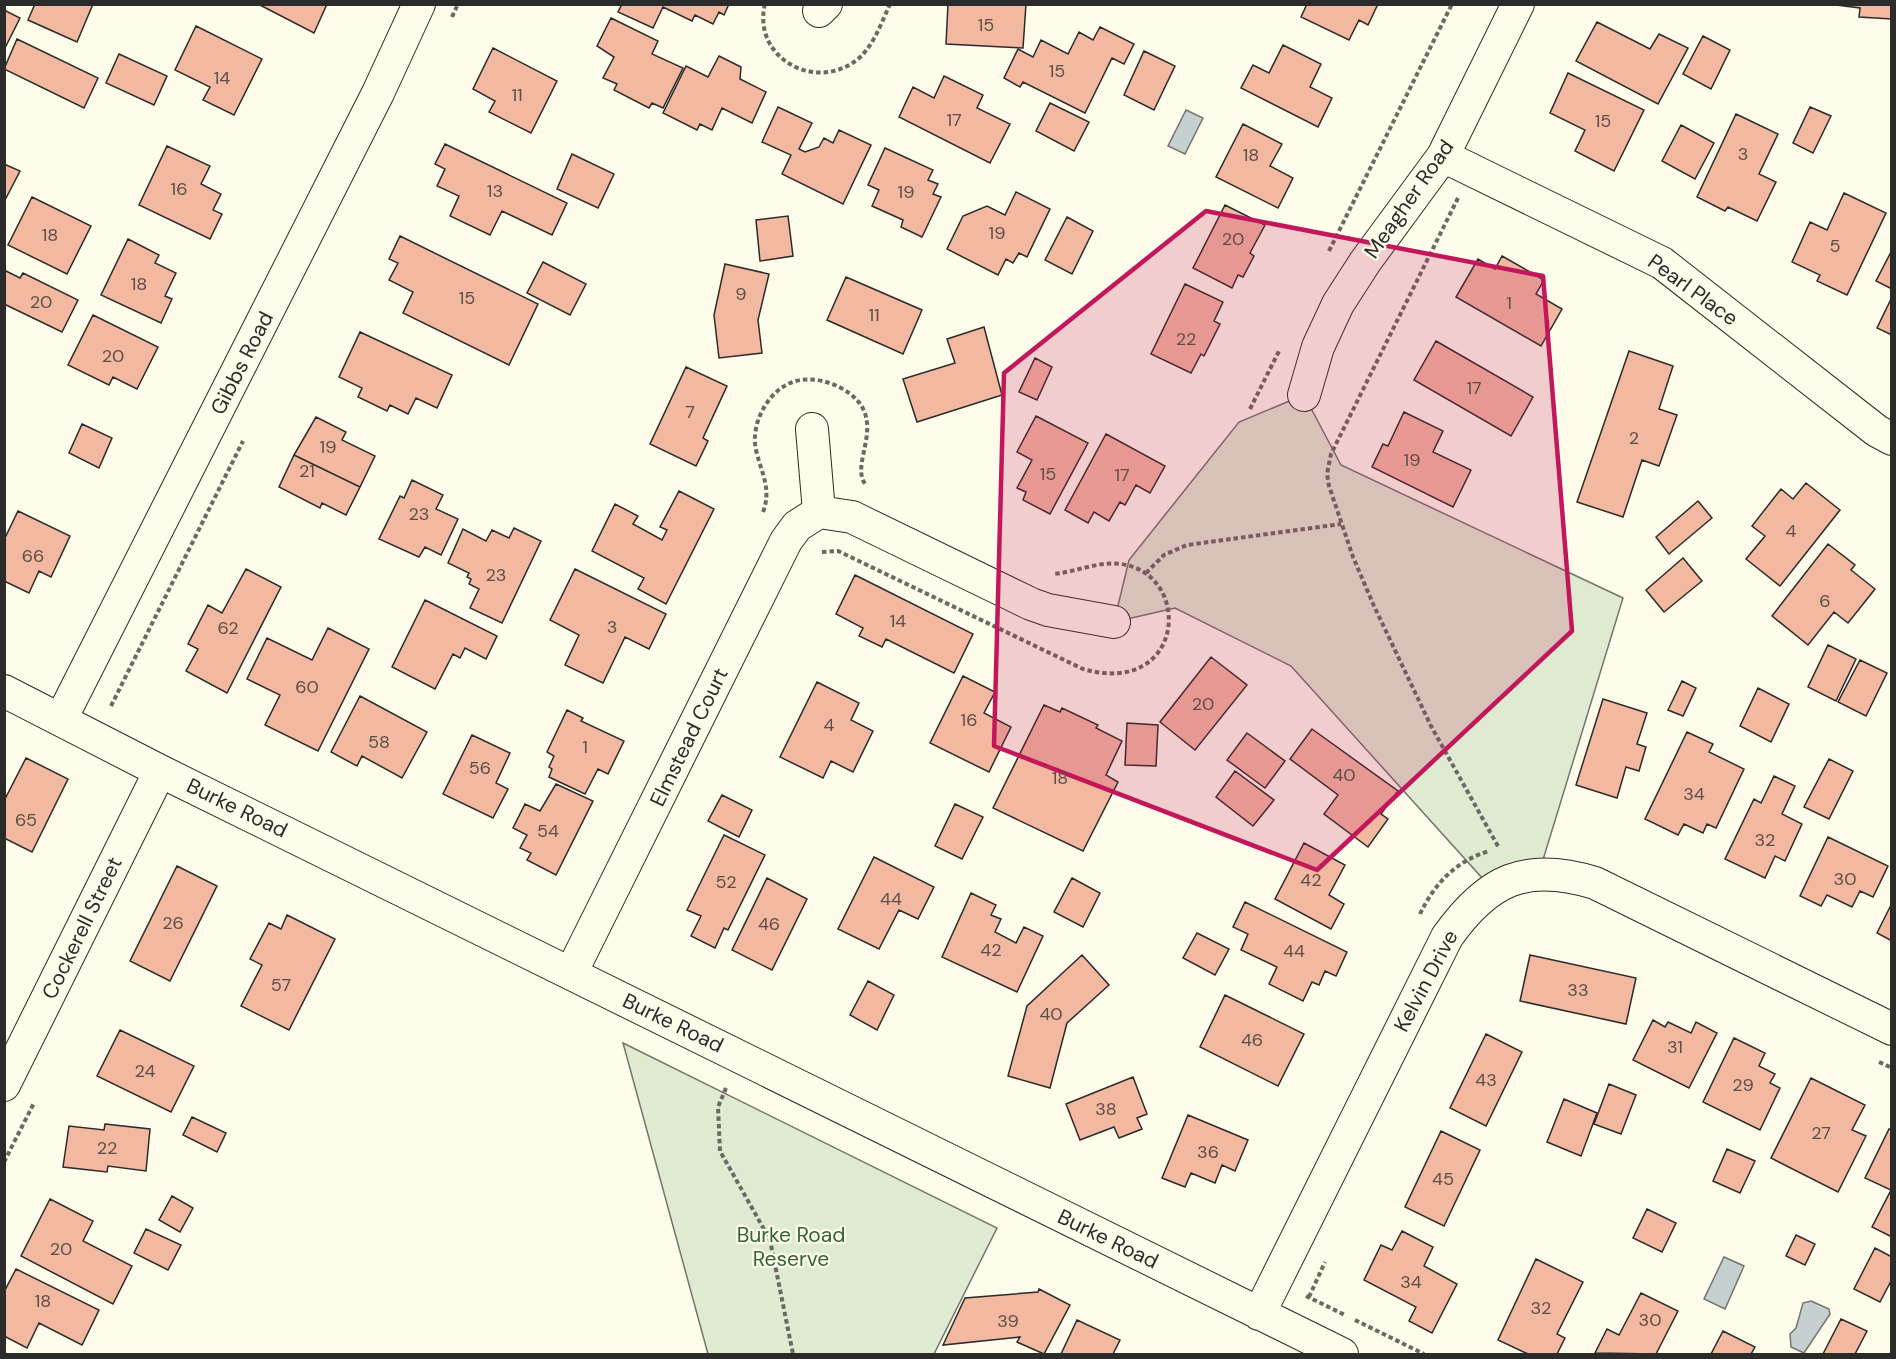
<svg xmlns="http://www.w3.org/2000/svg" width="1896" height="1359" font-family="'DM Sans',sans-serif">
<rect width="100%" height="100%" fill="#fdfbea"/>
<path fill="#deebd1" stroke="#74746e" stroke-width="1.5" d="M1304,395L1341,465L1623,598L1539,873L1493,890L1291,666L1175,608L1114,622L1129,560L1239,422Z
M623,1043L997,1228L934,1354H708Z"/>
<path fill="#c7d0d0" stroke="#74746e" stroke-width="1.5" d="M1186,110L1203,118L1185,154L1168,146Z
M1724,1257L1744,1266L1725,1309L1704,1299Z
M1811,1301L1829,1309L1830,1314L1804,1353L1791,1347L1790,1334L1796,1328L1803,1303Z"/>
<path fill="#f2b8a0" stroke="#2b2b2b" stroke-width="1.5" d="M35,4H93L77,42L28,20Z
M258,4H327L314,33Z
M622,4H729L724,15L719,12L713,24L695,15L692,21L663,7L653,28L618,12Z
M948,4H1026L1023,48L946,44Z
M1307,4L1333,5L1378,4L1368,25L1359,20L1349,40L1301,17Z
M1828,4H1892V19L1859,17L1860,8Z
M4,10L20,18L4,50Z
M611,18L658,41L652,54L683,68L663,108L652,103L649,108L614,90L617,84L603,78L614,57L597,46Z
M1597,22L1650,49L1659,34L1688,48L1658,104L1576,61Z
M196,26L262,59L234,115L203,100L210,87L175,70Z
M1100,27L1134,44L1124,64L1112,58L1085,113L1023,82L1020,87L1004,78L1018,49L1033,57L1041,40L1068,54L1079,32L1093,40Z
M1703,36L1730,50L1711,89L1683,74Z
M17,39L98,78L84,108L4,69Z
M1283,45L1321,64L1310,87L1332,98L1318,127L1241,88L1253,65L1269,73Z
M493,48L557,81L531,133L489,112L495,101L473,89Z
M1144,51L1175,66L1154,110L1124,95Z
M119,54L167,76L154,105L106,83Z
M719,56L741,67L740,79L766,92L752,123L722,108L712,130L700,124L697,130L663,113L686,66L708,77Z
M1568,73L1644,110L1614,171L1575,151L1585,130L1550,113Z
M944,76L983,95L977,108L1010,124L990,163L899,117L913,87L934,98Z
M1050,103L1089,122L1074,151L1036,131Z
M778,107L812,123L799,149L805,152L819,147L824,138L833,143L839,130L871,145L843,204L782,174L791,155L762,142Z
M1810,107L1831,116L1813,153L1793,143Z
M1736,114L1778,134L1759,174L1776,182L1757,221L1728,207L1725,211L1697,197Z
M1243,124L1282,144L1270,166L1293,178L1278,208L1216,177Z
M1681,125L1714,143L1695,179L1662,161Z
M445,144L567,203L552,235L502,211L490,235L450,216L459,196L437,186L445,169L435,164Z
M167,146L210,166L201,184L221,194L213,210L222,214L210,239L139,205Z
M885,148L933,170L928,180L938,184L933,194L941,197L922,237L901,227L903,220L872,206L879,190L868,185Z
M572,154L614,174L598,208L557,189Z
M4,164L20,171L4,202Z
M1016,192L1050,209L1027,257L1019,253L1013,263L1006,259L998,275L947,249L963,216L987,206L1005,215Z
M1844,193L1886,213L1847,295L1817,281L1820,275L1792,262L1810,222L1827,230Z
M32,197L91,226L67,274L8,245Z
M1225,205L1265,225L1250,253L1254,256L1243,277L1238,275L1232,288L1193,268Z
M788,216L793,256L760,261L756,220Z
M1067,217L1093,231L1072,274L1045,260Z
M400,236L538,304L509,365L403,313L413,292L389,280L398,263L389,259Z
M128,239L159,255L155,263L176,273L165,296L172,299L161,323L101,295Z
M1892,250V289L1876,281Z
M1502,256L1544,280L1536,294L1562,309L1541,346L1456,297L1478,259L1495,269Z
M543,262L586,284L570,315L527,293Z
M725,264L769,274L758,320L762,353L719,358L714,315Z
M4,270L20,278L23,273L78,300L62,332L4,304Z
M846,277L922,310L903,354L827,320Z
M1185,284L1223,302L1214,321L1220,324L1204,356L1201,354L1191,373L1151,354Z
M1892,297V335L1877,328Z
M93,315L158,347L137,389L113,377L109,385L68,365Z
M984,327L1002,395L917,422L903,379L955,363L947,339Z
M360,332L452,375L437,408L416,398L408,414L390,405L387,411L358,397L362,388L339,377Z
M1436,341L1533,397L1511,436L1414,380Z
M1629,351L1673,366L1659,409L1677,415L1659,466L1642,460L1623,517L1577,502Z
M1035,358L1052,367L1037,400L1019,392Z
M686,367L727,386L703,438L708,441L696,466L650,444Z
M1404,412L1443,431L1433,452L1471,470L1453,507L1372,467L1383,444L1388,446Z
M1036,416L1088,443L1050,514L1023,500L1026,492L1017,488L1032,460L1017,452Z
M316,417L346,432L342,440L375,456L360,487L294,455Z
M82,424L112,438L99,468L69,453Z
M1106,434L1165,466L1150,493L1136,485L1125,505L1120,502L1109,521L1094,512L1088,523L1065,510Z
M294,455L360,487L346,515L322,503L320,508L279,487Z
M412,480L443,495L436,509L458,519L441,555L425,547L419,557L379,539L400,496L404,498Z
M1806,483L1840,510L1780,586L1746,559L1765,536L1752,526L1781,489L1793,499Z
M679,491L714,509L666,604L638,589L644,578L592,551L615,504L638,516L633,524L662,540L667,530L660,527Z
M1698,501L1712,518L1669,554L1656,537Z
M18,511L70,536L51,577L39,571L29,593L4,581V540Z
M514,528L541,541L502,623L470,608L479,589L469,584L471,579L467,577L469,573L448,563L463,529L486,541L492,530L509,538Z
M1828,544L1855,565L1851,570L1875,589L1848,623L1834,612L1808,645L1772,616Z
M1683,558L1702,581L1664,612L1646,590Z
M246,569L281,587L227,693L186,671L198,649L188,644L208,605L222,613Z
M575,569L666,614L649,649L625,637L603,683L565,665L579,635L550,620Z
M855,575L973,634L954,673L886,639L882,647L859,636L863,628L836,614Z
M425,600L497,636L486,659L465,648L460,658L453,654L435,689L392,667Z
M328,628L369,649L318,751L265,725L280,695L247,679L267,638L312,660Z
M1828,645L1856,659L1836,701L1808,687Z
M1211,657L1247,685L1195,750L1160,722Z
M1860,660L1887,673L1866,716L1838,702Z
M963,676L995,692L984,713L1011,727L989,772L930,743Z
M1682,681L1696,688L1683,716L1668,710Z
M817,682L859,703L851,720L873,731L853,772L831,761L823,778L780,757Z
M1758,688L1789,704L1771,742L1740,726Z
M360,696L427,732L402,778L362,756L357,766L331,752Z
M1603,699L1647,713L1637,744L1646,747L1639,771L1626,767L1617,798L1576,785Z
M1044,705L1060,712L1062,708L1098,725L1096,728L1122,741L1106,775L1118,782L1083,851L993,808Z
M567,710L583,718L581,721L624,741L608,774L598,769L585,794L549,777L552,769L549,767L554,756L547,752Z
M1127,723L1158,725L1156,766L1125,765Z
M1312,729L1398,791L1381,814L1388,819L1368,847L1324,814L1338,795L1290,759Z
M1687,732L1713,744L1709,752L1744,769L1716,828L1707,824L1703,833L1684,824L1678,835L1645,819Z
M1247,733L1285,761L1265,788L1227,760Z
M472,735L510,753L496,783L508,789L493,818L443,794Z
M26,758L68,779L32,852L4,838V801Z
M1829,759L1853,771L1829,819L1804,807Z
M1235,771L1274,800L1253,826L1216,797Z
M1774,776L1795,786L1782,814L1802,824L1785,861L1775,856L1765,878L1725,859L1754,799L1761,803Z
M556,784L593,801L556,875L527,860L531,853L520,848L527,835L513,828L525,804L540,811Z
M722,795L752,810L739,837L708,821Z
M955,804L983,817L962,859L935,846Z
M724,835L765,855L728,930L724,928L715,948L691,936L701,916L687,910Z
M1828,837L1888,866L1873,897L1860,891L1852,907L1827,895L1821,906L1800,896Z
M1304,843L1345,865L1329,895L1344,904L1331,929L1275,899Z
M874,857L934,887L918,919L899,910L879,949L838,929Z
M177,866L217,886L170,981L130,961Z
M767,878L807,899L772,970L732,950Z
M1072,878L1100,893L1083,927L1054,912Z
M971,893L996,905L991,915L1001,919L995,932L1016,943L1024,927L1043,936L1017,992L942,957Z
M1245,902L1347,952L1336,976L1325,971L1319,985L1312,982L1303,1001L1269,984L1277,967L1241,950L1248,934L1233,927Z
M1892,903V941L1877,933Z
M287,915L335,939L289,1030L241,1006L262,965L250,959L269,923L281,929Z
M1197,933L1229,949L1215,975L1183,958Z
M1082,955L1109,985L1067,1023L1050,1088L1008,1076L1027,1006Z
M1530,955L1636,978L1626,1024L1520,1001Z
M868,981L894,995L877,1030L850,1015Z
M1225,995L1304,1034L1278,1086L1200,1047Z
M1653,1020L1665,1027L1668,1022L1691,1033L1696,1022L1717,1033L1689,1088L1633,1060Z
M120,1030L194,1066L171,1112L97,1076Z
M1486,1034L1522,1052L1486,1126L1450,1108Z
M1734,1038L1765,1053L1759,1066L1775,1074L1770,1083L1780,1088L1760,1130L1703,1102Z
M1133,1077L1147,1114L1137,1118L1142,1129L1119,1138L1114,1127L1080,1140L1066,1104Z
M1811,1078L1865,1105L1852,1130L1866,1136L1838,1192L1771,1158Z
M1609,1084L1636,1095L1621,1134L1594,1124Z
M1564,1099L1597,1113L1581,1156L1547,1142Z
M1188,1115L1248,1140L1235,1171L1222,1165L1215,1183L1191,1173L1185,1187L1162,1178Z
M192,1117L226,1133L217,1152L183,1135Z
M105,1124L150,1129L146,1171L108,1166L107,1172L63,1167L69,1126L104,1130Z
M1889,1129L1892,1130V1237L1872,1227L1891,1190L1865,1178Z
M1441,1131L1480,1150L1444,1226L1405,1207Z
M1727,1149L1755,1161L1740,1193L1713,1181Z
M172,1196L193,1208L180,1232L159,1220Z
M50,1199L93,1221L83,1241L132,1266L113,1304L21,1256Z
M1647,1209L1676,1223L1662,1252L1633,1238Z
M146,1229L181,1245L168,1270L134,1253Z
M1402,1231L1433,1247L1424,1266L1457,1284L1432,1333L1409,1321L1416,1307L1364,1280L1381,1245L1392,1250Z
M1796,1235L1815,1244L1805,1265L1786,1256Z
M1875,1248L1892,1257V1279L1880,1302L1854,1289Z
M1536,1259L1583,1282L1557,1334L1565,1338L1557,1354H1528L1498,1340Z
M16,1269L99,1310L82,1345L39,1323L27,1348L4,1336V1292Z
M1039,1289L1070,1305L1044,1354L1017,1342L1020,1337L943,1345L965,1298L1038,1292Z
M1641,1293L1678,1311L1656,1354L1595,1353L1607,1329L1619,1335Z
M1841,1319L1867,1331L1855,1354H1823Z
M1077,1320L1120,1340L1113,1354H1061Z
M1723,1331L1755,1347L1751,1354H1711Z"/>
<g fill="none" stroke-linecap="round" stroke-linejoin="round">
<defs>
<path id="street" d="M819,11L826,4
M1443,156L1662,263L1877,431L1892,439
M1304,395L1318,347L1338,304L1365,262L1443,156L1518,4
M812,429L819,512
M4,691L160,771L1342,1354
M61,719L378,93L419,4
M571,973L786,541L797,526L819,512L852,517L1031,604L1048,610L1114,622
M4,1085L160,771
M1259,1314L1447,937C1488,879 1526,862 1595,883L1892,1029"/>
</defs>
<use href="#street" stroke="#2b2b2b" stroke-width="34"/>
<path stroke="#6a6964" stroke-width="4" stroke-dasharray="4.5 3" stroke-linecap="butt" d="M765,4C752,56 812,91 854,62C872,50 881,24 890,4
M452,17L458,4
M1458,198L1331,454L1327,474L1329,486L1353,557L1374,606L1431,726L1499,848
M1329,251L1452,4
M1250,409L1280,349
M763,512C772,489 761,472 756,450C750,423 769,388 796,381C811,377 828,381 841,388C894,417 847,463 866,485
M822,552L838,551L1083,669C1185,698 1194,574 1121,564C1098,561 1076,572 1053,574
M1146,573L1164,555L1187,545L1341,524
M111,706L243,441
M1420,914C1435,883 1456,861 1489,851
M1879,1062L1892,1068
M726,1088L718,1107L720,1151L770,1240L793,1354
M4,1162L34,1103
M1306,1296L1345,1315
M1309,1297L1325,1262
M1355,1320L1424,1354"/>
<use href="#street" stroke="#fdfbea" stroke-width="32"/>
</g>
<path fill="#c2185b" fill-opacity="0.2" stroke="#c2185b" stroke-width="4.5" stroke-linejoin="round" d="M1206,211L1543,276L1572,631L1317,870L994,746L1004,373Z"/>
<g text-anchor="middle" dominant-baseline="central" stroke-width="4.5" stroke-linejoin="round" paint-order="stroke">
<g font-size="18" fill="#5d4e48">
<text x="986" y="25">15</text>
<text x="1057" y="71">15</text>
<text x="222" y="78">14</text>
<text x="517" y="95">11</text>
<text x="954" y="120">17</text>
<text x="1603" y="121">15</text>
<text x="1743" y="154">3</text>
<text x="1251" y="155">18</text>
<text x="179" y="189">16</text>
<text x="495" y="191">13</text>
<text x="906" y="192">19</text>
<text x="997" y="233">19</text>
<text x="50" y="235">18</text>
<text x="1233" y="239">20</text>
<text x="1835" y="246">5</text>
<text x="139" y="284">18</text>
<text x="741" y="294">9</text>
<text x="467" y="298">15</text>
<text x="41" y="302">20</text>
<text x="1509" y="303">1</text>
<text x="874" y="315">11</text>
<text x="1186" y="339">22</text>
<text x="113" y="356">20</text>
<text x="1474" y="388">17</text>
<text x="690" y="412">7</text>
<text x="1634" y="438">2</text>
<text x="328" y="447">19</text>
<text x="1412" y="460">19</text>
<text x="307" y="471">21</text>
<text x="1048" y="474">15</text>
<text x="1122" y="475">17</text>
<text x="419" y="514">23</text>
<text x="1791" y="531">4</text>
<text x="33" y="556">66</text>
<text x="496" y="575">23</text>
<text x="1825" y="601">6</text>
<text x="898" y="621">14</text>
<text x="612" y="627">3</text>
<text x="228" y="628">62</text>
<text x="307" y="687">60</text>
<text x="1203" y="704">20</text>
<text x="969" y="720">16</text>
<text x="829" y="725">4</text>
<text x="379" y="742">58</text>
<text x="585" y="747">1</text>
<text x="480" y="768">56</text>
<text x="1344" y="775">40</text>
<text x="1060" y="778">18</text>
<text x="1694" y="794">34</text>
<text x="26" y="820">65</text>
<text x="548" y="831">54</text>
<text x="1765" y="840">32</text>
<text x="1845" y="879">30</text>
<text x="1311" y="880">42</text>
<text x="726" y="882">52</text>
<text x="891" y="899">44</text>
<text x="173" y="923">26</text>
<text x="769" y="924">46</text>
<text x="991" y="950">42</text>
<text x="1294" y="951">44</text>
<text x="281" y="985">57</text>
<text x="1578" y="990">33</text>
<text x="1051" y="1014">40</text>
<text x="1252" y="1040">46</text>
<text x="1675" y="1047">31</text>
<text x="145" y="1071">24</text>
<text x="1486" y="1080">43</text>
<text x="1743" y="1085">29</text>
<text x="1106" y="1109">38</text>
<text x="1821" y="1133">27</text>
<text x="107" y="1148">22</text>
<text x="1208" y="1152">36</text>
<text x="1443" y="1179">45</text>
<text x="61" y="1249">20</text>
<text x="1411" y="1282">34</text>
<text x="43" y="1301">18</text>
<text x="1541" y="1308">32</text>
<text x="1650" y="1320">30</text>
<text x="1008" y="1321">39</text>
</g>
<g font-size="21" fill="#2b2b2b" stroke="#fdfbea">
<text transform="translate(1409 199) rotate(-55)">Meagher Road</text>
<text transform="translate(1693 290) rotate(36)">Pearl Place</text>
<text transform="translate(242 363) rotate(-63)">Gibbs Road</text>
<text transform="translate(689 737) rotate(-64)">Elmstead Court</text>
<text transform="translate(237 808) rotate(26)">Burke Road</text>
<text transform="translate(82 928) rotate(-64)">Cockerell Street</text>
<text transform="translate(1426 981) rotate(-62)">Kelvin Drive</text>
<text transform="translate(673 1023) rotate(26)">Burke Road</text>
<text transform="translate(1108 1239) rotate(26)">Burke Road</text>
</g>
<g font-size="21" fill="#34623c" stroke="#fdfbea">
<text x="791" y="1235">Burke Road<tspan x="791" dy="24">Reserve</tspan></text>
</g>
</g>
<rect width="1896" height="1359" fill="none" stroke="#2b2b2b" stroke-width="12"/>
</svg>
